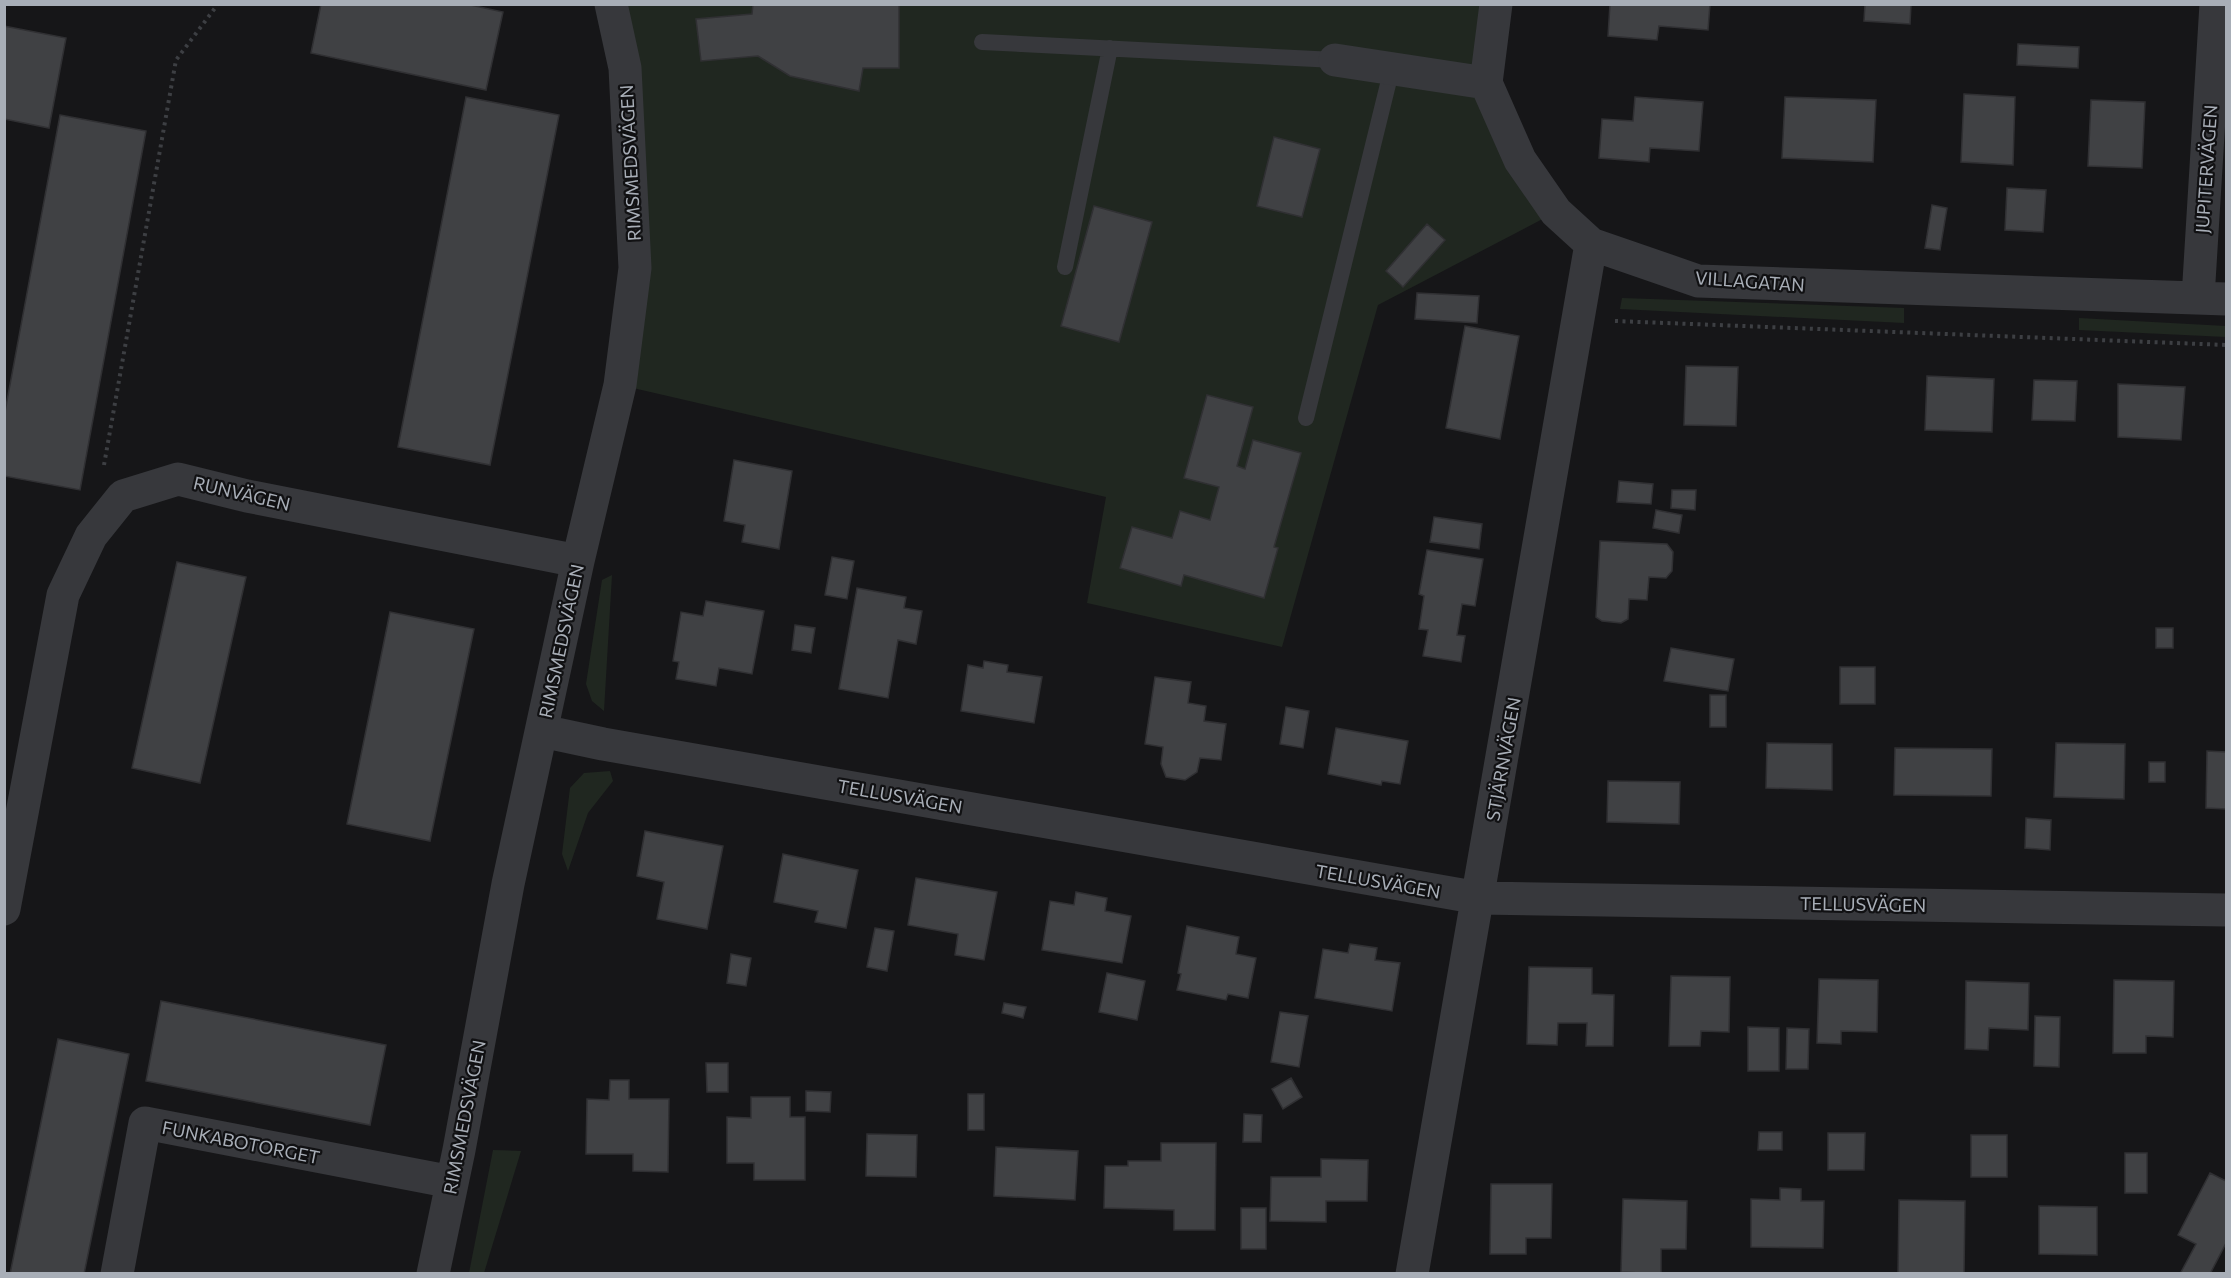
<svg xmlns="http://www.w3.org/2000/svg" width="2231" height="1278" font-family="Commissioner,sans-serif">
<rect width="100%" height="100%" fill="#161618"/>
<path fill="#202720" d="M611,5H1496L1486,83L1556,212L1378,305L1282,647L1087,603L1106,497L620,385L635,268Z
M1622,298L1904,308V323L1620,309Z
M2079,318L2226,326V337L2079,330Z
M612,575L604,711L592,701L586,684L602,580Z
M610,771L613,781L588,813L568,871L562,854L570,788L584,773Z
M493,1150L521,1151L484,1273H469Z"/>
<path fill="#404144" stroke="#303033" stroke-width="1.5" d="M321,4H466L503,12L486,90L311,53Z
M753,4H899V68H863L859,91L790,76L758,56L701,61L696,19L752,14Z
M1610,4H1710L1708,30L1659,26L1657,40L1608,36Z
M1865,4H1911L1910,24L1864,21Z
M4,26L66,38L49,128L4,119Z
M2018,44L2079,47L2078,68L2017,65Z
M1964,94L2015,97L2013,165L1961,162Z
M466,97L559,115L490,465L398,447Z
M1635,97L1703,102L1699,151L1650,148L1649,162L1599,158L1602,119L1633,121Z
M1785,97L1876,100L1873,162L1782,158Z
M2091,100L2145,102L2142,168L2088,166Z
M60,115L146,131L80,490L4,476V417Z
M1274,137L1320,149L1302,217L1257,206Z
M2007,188L2046,190L2043,232L2005,230Z
M1932,205L1947,208L1940,250L1925,248Z
M1094,206L1152,222L1119,342L1061,326Z
M1427,224L1445,240L1403,287L1386,271Z
M1417,293L1479,296L1477,323L1415,319Z
M1465,326L1519,336L1500,439L1446,428Z
M1686,366L1738,367L1736,426L1684,425Z
M1927,376L1994,379L1992,432L1925,430Z
M2034,380L2077,381L2075,421L2032,420Z
M2118,384L2185,387L2181,440L2118,437Z
M1207,395L1253,407L1237,466L1245,469L1253,440L1301,453L1274,547L1278,548L1264,598L1184,575L1181,586L1120,568L1132,527L1172,538L1180,511L1210,520L1219,487L1184,478Z
M734,460L792,471L779,549L742,542L745,525L724,521Z
M1619,481L1653,484L1651,504L1617,502Z
M1672,490H1696L1695,510L1671,508Z
M1656,510L1682,515L1679,533L1653,528Z
M1434,517L1482,524L1479,549L1430,542Z
M1600,541L1667,544L1673,552L1672,571L1666,578L1649,577L1647,600L1629,599L1628,619L1621,623L1602,621L1596,617Z
M1427,550L1483,559L1475,606L1462,604L1457,635L1465,636L1461,662L1423,656L1428,630L1419,629L1424,596L1419,594Z
M832,557L854,561L847,599L825,595Z
M177,562L246,577L200,783L132,768Z
M857,588L906,597L904,608L922,611L916,644L898,640L888,698L839,689Z
M706,601L764,611L752,674L719,668L716,686L676,679L679,662L673,661L681,612L703,616Z
M390,612L474,629L430,841L347,824Z
M795,625L815,628L811,653L792,650Z
M2156,628H2173V648H2156Z
M1671,648L1734,659L1728,691L1664,681Z
M984,661L1008,665L1007,672L1042,677L1034,723L961,711L968,665L983,668Z
M1840,667H1875V704H1840Z
M1155,677L1191,682L1188,703L1206,706L1204,721L1226,724L1221,760L1200,758L1197,772L1185,780L1166,777L1161,764L1163,747L1145,744Z
M1710,695H1726V727H1710Z
M1286,707L1309,711L1303,748L1280,744Z
M1336,728L1408,741L1400,784L1382,781L1381,785L1328,774Z
M1767,743L1832,744V790L1766,788Z
M2056,743L2125,744L2124,799L2054,797Z
M1895,748L1992,749L1991,796L1894,795Z
M2207,751L2226,752V809L2206,808Z
M2149,762H2165V782H2149Z
M1608,781L1680,782L1679,824L1607,822Z
M2026,818L2051,820L2050,850L2025,848Z
M645,831L723,846L707,929L657,919L664,882L637,876Z
M783,854L858,870L846,928L815,922L818,911L774,902Z
M916,878L997,892L984,960L955,955L958,934L908,925Z
M1076,892L1107,898L1105,911L1131,916L1122,963L1042,950L1050,901L1074,905Z
M1187,926L1239,937L1236,954L1256,958L1248,998L1228,994L1226,1000L1177,990L1181,974L1178,973Z
M875,928L894,931L887,971L867,967Z
M1350,944L1377,948L1375,960L1400,963L1392,1011L1315,998L1323,949L1348,953Z
M731,954L751,958L746,986L727,983Z
M1529,967L1592,968V994L1614,995L1613,1046H1586L1587,1023H1558L1557,1045L1527,1044Z
M1107,973L1145,981L1137,1020L1099,1012Z
M1671,976L1730,977L1729,1032L1701,1031L1700,1046H1669Z
M1819,979L1878,980L1877,1032L1841,1031V1044L1817,1043Z
M2114,980L2174,981L2173,1037L2146,1036V1053H2113Z
M1966,981L2029,983L2028,1030L1989,1028L1988,1050L1965,1049Z
M161,1001L386,1045L370,1125L146,1081Z
M1004,1003L1026,1007L1023,1018L1002,1013Z
M1280,1012L1308,1016L1299,1067L1271,1062Z
M2035,1016L2060,1017L2059,1067L2034,1066Z
M1748,1027L1779,1028V1071H1748Z
M1787,1028L1809,1029L1808,1069H1786Z
M58,1039L129,1054L84,1274H10Z
M706,1063H728V1092H707Z
M1291,1078L1302,1097L1283,1109L1272,1089Z
M610,1080H629V1099H669L668,1172L633,1171V1154H586L587,1099L609,1100Z
M806,1091L831,1092L830,1112L806,1111Z
M968,1094H984V1130H968Z
M751,1097H790V1117H805V1180H754V1163H727V1117L751,1118Z
M1244,1114L1262,1115L1261,1142H1243Z
M1759,1132H1782V1150H1758Z
M1828,1133H1865L1864,1170H1828Z
M867,1134L917,1135L916,1177L866,1176Z
M1971,1135H2007V1177H1971Z
M1161,1143H1216L1215,1230H1174V1210L1104,1208L1105,1166H1128V1161H1161Z
M996,1147L1078,1151L1075,1200L994,1196Z
M2125,1153H2147V1193H2125Z
M1321,1159L1368,1160L1367,1201H1326V1222L1270,1221L1271,1177H1321Z
M2210,1173L2226,1181V1243L2210,1274H2180L2196,1244L2178,1235Z
M1491,1184H1552L1551,1238H1526V1254H1490Z
M1780,1188L1801,1189V1201H1824L1823,1248L1751,1247V1199L1780,1200Z
M1623,1199L1687,1201L1686,1249H1661V1274L1621,1272Z
M1899,1200L1965,1201L1964,1274H1898Z
M2039,1206L2097,1207V1255L2039,1254Z
M1241,1208H1266V1249H1241Z"/>
<g fill="none" stroke-linecap="round" stroke-linejoin="round">
<path stroke="#3d3f43" stroke-width="4" stroke-dasharray="3 4.5" stroke-linecap="butt" d="M1615,321L2226,345
M104,465L176,60L218,4"/>
<path stroke="#37383c" stroke-width="16" d="M982,42L1335,60
M1065,267L1110,48
M1306,418L1392,68"/>
<path stroke="#37383c" stroke-width="33" d="M1335,60L1486,83L1520,160L1556,212L1591,244L1698,281L2226,299
M1486,83L1496,4
M2198,298L2216,4
M542,731L603,744L1479,898L2226,910
M4,909L63,595L91,536L123,496L178,479L247,496L578,561
M117,1274L145,1123L452,1182
M433,1274L459,1150L508,884L578,561L620,385L635,268L625,68L611,4
M1412,1274L1591,244"/>
</g>
<g text-anchor="middle" dominant-baseline="central" stroke-width="4.5" stroke-linejoin="round" paint-order="stroke">
<g font-size="18" fill="#a8aeb7" stroke="#111113">
<text transform="translate(630 163) rotate(-93)">RIMSMEDSVÄGEN</text>
<text transform="translate(2206 169) rotate(-86)">JUPITERVÄGEN</text>
<text transform="translate(1750 281) rotate(4)">VILLAGATAN</text>
<text transform="translate(242 493) rotate(13)">RUNVÄGEN</text>
<text transform="translate(561 641) rotate(-78)">RIMSMEDSVÄGEN</text>
<text transform="translate(1503 759) rotate(-80)">STJÄRNVÄGEN</text>
<text transform="translate(900 796) rotate(10)">TELLUSVÄGEN</text>
<text transform="translate(1378 881) rotate(10)">TELLUSVÄGEN</text>
<text transform="translate(1863 904) rotate(1)">TELLUSVÄGEN</text>
<text transform="translate(464 1117) rotate(-79)">RIMSMEDSVÄGEN</text>
<text transform="translate(241 1142) rotate(11)">FUNKABOTORGET</text>
</g>
</g>
<rect width="2231" height="1278" fill="none" stroke="#a8aeb7" stroke-width="12"/>
</svg>
